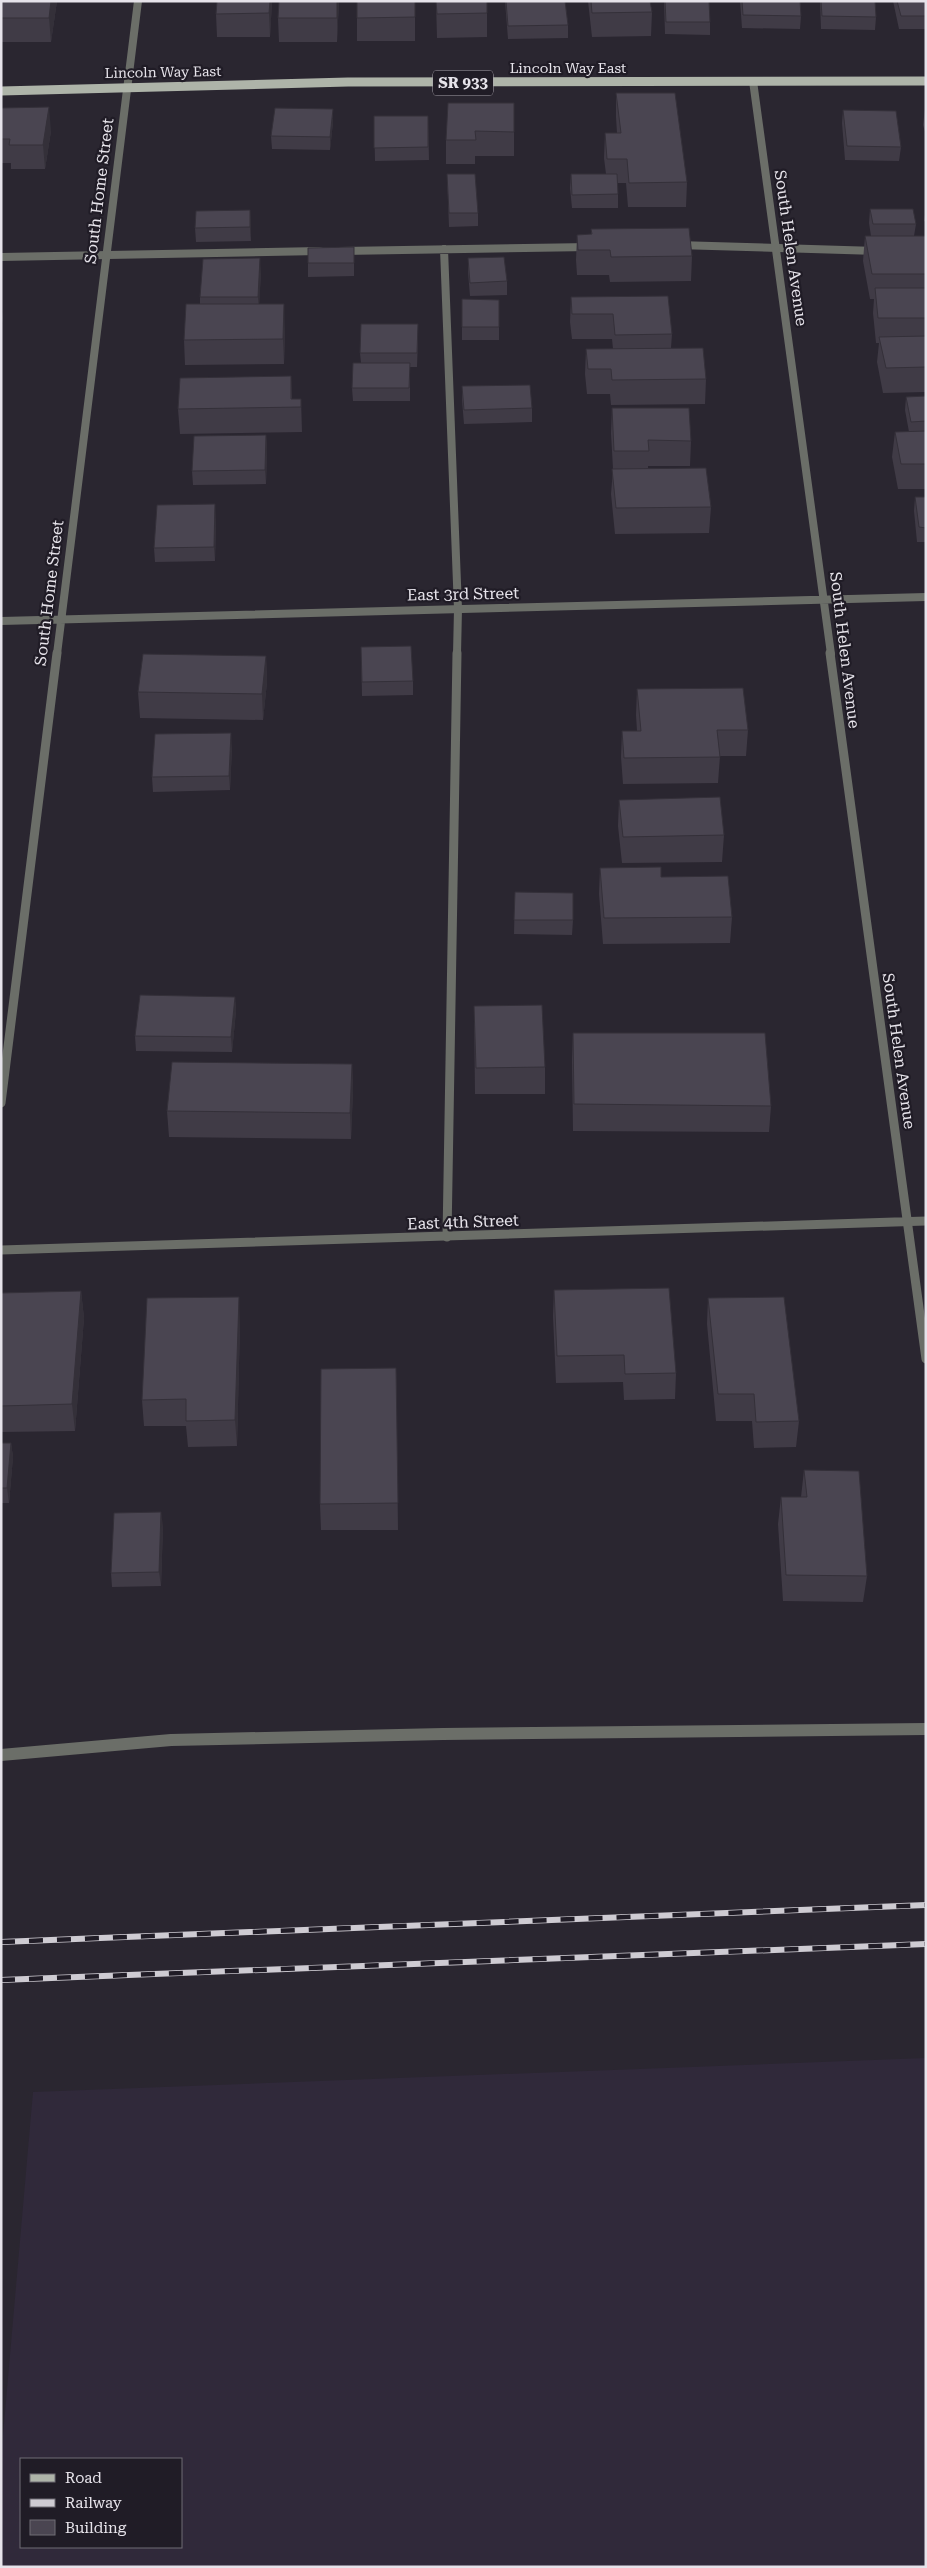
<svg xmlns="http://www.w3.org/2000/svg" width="927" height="2568" font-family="'Roboto Serif',serif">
<rect width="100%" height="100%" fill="#2a2630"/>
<path fill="#30293a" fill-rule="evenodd" d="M926,2058V2567H1V2458L33,2092ZM21,2459H181V2547H21Z"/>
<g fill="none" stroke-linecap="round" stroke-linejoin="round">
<path stroke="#6b6e68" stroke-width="8" d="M677,245L877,251
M444,249L458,609L457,654
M342,251L590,247
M1,257L320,251"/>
<path stroke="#6b6e68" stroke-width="9" d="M447,1237L457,653"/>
<path stroke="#6b6e68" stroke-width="12" d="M1,1755L171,1740L443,1734L926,1729"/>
<path stroke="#6b6e68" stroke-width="8" d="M753,81L831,654
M1,621L926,597
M57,654L138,1"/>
<path stroke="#6b6e68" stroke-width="9" d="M830,653L926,1359
M1,1103L57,653
M1,1250L926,1221"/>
<path stroke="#aeb4a9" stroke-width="9" d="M1,91L348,82L926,81"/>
<defs>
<path id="rail" d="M1,1942L926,1905
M1,1980L926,1944"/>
</defs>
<use href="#rail" stroke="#cecbd2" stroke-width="6"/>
<use href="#rail" stroke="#201c26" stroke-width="4.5" stroke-dasharray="14" stroke-linecap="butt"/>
</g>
<path fill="#403b46" d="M1,1H57L51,42H1Z
M272,1L270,37H217L216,14Z
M339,1L337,42H279L278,18Z
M415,1V41H357V18Z
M436,1H487V37L437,38Z
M505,1H565L568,25V38L508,39Z
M588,1H650L652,12L651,36L592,37Z
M664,1H709L710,22V35L665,34Z
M740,1H800L801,16L800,29L742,28Z
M820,1H875L876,17L875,30L821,29Z
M893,1H926V29H899Z
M616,93L687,182L686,207H628L626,183H617L618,194V208H572L570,188L571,174H606L604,158L605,133H617L616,117Z
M926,101V135L923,125Z
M514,103V156H475V164H446V140Z
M1,108L51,131L45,169H11V163H1Z
M333,109V122L330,150L272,149L271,136Z
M843,110L901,147L899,161L845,160L842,123Z
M374,116H428L429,160L375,161Z
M447,174L478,213V226L449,227Z
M926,208V222L924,221Z
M870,209L916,224L914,236H926V392L883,393L877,362L879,343H876L873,313L874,299H870L863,261L865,236H871L869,223Z
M250,210L251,241L196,242L195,228Z
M591,229L692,256L691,281L610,282L609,275H577L576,260L577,235L591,234Z
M354,247V276L308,277V263Z
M468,258L507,281V295L470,296L468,272Z
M261,272L259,304L285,329L284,364L185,365L184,340L200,304V297Z
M571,297L672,334L671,348L706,379L705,404L611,405L610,394H587L585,374L586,349H613L612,339H572L570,322Z
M462,299L499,300V340H462Z
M418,338L417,367H410V401H353L352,388L361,363L360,353Z
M291,376L292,399H301L302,432L180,434L178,409Z
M462,386L532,408V422L464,424L462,400Z
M926,396V489H898L892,457L895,432H909L905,410L906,397Z
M612,408L691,441L690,466H648V468L711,507L709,533L615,534L611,494L613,469L611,433Z
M266,435L267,449L266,484L193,485L192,471Z
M915,497H926V542H917L914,511Z
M216,518L215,561L155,562L154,548Z
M361,647L413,681V695L362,696Z
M266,656L267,682L263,720L140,718L138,692Z
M637,689L748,730L746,756H720L718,783L623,784L621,757L622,731H637L636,715Z
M232,747L230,790L153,792L152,777Z
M619,800L724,835L722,862L622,863L618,826Z
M600,868L661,877L732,917L730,943L603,944L599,894Z
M515,892L573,920L572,935L514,934Z
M235,997L236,1011L232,1052L136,1051L135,1036Z
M474,1006L545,1067V1094H475Z
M573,1033L771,1106L769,1132L573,1131L572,1059Z
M352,1064L353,1090L351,1139L169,1137L167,1111Z
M554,1290L676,1373L675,1399L624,1400L623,1382L556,1383L553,1316Z
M81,1291L84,1318L75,1431L1,1432V1293Z
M708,1298L799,1421L796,1447L754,1448L752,1421H716L707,1324Z
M240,1323L237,1446L188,1447L186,1426H144L142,1400Z
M396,1368L398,1530H321L320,1504Z
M1,1443H11L13,1457L9,1503H1Z
M804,1470L867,1576L863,1602L783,1601L778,1524L781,1497H801Z
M163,1526L161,1586L112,1587L111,1573Z"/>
<path fill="#343039" d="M51,1H57L51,42L49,18Z
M270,1H272L270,37L269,13Z
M337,1H339L337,42Z
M49,107L51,131L45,169L43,145Z
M333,109V122L330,150V137Z
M250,210L251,224V241L250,227Z
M260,258L261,272L259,311L258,297Z
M284,304L285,329L284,364L283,339Z
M1,305L3,318L1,329Z
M266,435L267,449L266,484L265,470Z
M215,504L216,518L215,561L214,547Z
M266,656L267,682L263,720L262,694Z
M231,733L232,747L230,790L229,776Z
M235,997L236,1011L232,1052L231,1037Z
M352,1064L353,1090L351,1139L350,1113Z
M81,1291L84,1318L75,1431L72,1404Z
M239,1297L240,1323L237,1446L235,1420Z
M11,1443L13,1457L9,1503L7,1488Z
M161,1512L163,1526L161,1586L159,1572Z"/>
<path fill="#4a4551" stroke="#343039" d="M1,1H51L49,18H1Z
M217,1H270L269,13L216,14Z
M279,1H337V18H278Z
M357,1H415V17L357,18Z
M436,1H487V13L437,14Z
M506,1H565L568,25L508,26Z
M591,1H650L652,12L592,13Z
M665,1H709L710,22H666Z
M742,1H800L801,16L743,15Z
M821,1H875L876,17L822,16Z
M897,1H926V16H901Z
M616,93H675L687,182L629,183L627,159H607L605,133H621Z
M448,103H514V132L475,131L476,140H446Z
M49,107L43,145H9L10,139H1V108Z
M275,108L333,109L330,137L271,136Z
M843,110L896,111L901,147L847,146Z
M374,116H428V147L374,148Z
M447,174H475L478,213H449Z
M571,174H617L618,194L572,195Z
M870,209H913L916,224H873Z
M250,210V227L195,228L196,211Z
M689,228L692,256L611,257L610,250H578L577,235L592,234L591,229Z
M865,236H926V274H872Z
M354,247V263H308V248Z
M504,257L507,281L470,283L468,258Z
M260,258L258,297H200L203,259Z
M875,288H926V318H878Z
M668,296L672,334L615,335L613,314H572L571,297Z
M462,299L499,300V327H462Z
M186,304H284L283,339L184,340Z
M361,324H418L417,353H360Z
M926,336V367L886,368L879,337Z
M703,348L706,379L612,380L611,369H588L586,349Z
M353,363H410L409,388H352Z
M291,376V399H301V407L178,409L180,378Z
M530,385L532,408L464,410L462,386Z
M926,396V421L911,422L906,397Z
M612,408H689L691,441L648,440L649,451H614Z
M926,431V464H901L895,432Z
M266,435L265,470L192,471L194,436Z
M706,468L711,507L616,508L612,469Z
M915,497H926V528L919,527Z
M215,504L214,547L154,548L157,505Z
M411,646L413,681L362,682L361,647Z
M143,654L266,656L262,694L138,692Z
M743,688L748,730H717L720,757L624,758L622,731H641L637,689Z
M231,733L229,776L152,777L155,734Z
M720,797L724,835L623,837L619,800Z
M661,867V877L728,876L732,917L604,918L600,868Z
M515,892L573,893V920H514Z
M140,995L235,997L231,1037L135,1036Z
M542,1005L545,1067L476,1068L474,1006Z
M573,1033H765L771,1106L574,1104Z
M172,1062L352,1064L350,1113L167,1111Z
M669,1288L676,1373L625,1374L624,1355L557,1356L554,1290Z
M81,1291L72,1404L1,1406V1293Z
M239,1297L235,1420L186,1421V1399L142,1400L147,1298Z
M784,1297L799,1421L756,1422L754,1394H718L708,1298Z
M396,1368L398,1503L320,1504L321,1369Z
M1,1443H11L7,1488H1Z
M804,1470L859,1471L867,1576L786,1575L781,1497H807Z
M161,1512L159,1572L111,1573L114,1513Z"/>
<g text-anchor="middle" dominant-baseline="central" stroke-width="4.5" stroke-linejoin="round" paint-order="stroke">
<g font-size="14" fill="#e6e3ea" stroke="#201c26">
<text x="568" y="68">Lincoln Way East</text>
<text transform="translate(163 72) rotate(-1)">Lincoln Way East</text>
</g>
<rect fill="#201c26" stroke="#aba7af" stroke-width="1" x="433" y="70.5" width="60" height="25" rx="4"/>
<g font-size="15" font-weight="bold" fill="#e6e3ea">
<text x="463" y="83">SR 933</text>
</g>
<g font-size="16" fill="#e6e3ea" stroke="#201c26">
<text transform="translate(99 191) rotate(-83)">South Home Street</text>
<text transform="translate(791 248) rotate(82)">South Helen Avenue</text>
<text transform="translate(49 593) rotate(-83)">South Home Street</text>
<text transform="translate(463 594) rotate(-1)">East 3rd Street</text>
<text transform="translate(845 650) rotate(83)">South Helen Avenue</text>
<text transform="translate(899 1051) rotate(82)">South Helen Avenue</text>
<text transform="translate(463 1222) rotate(-2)">East 4th Street</text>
</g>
</g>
<rect width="927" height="2568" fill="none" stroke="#e6e3ea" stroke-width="5"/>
<rect x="20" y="2458" width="162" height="90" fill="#201c26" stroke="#6f6c74"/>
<rect x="30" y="2474" width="25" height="8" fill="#aeb4a9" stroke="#6f6c74"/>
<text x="65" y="2483" font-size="15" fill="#e6e3ea">Road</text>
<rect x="30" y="2499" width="25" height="8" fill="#cecbd2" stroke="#6f6c74"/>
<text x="65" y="2508" font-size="15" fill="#e6e3ea">Railway</text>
<rect x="30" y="2520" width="25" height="15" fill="#4a4551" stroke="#6f6c74"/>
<text x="65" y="2533" font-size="15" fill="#e6e3ea">Building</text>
</svg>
